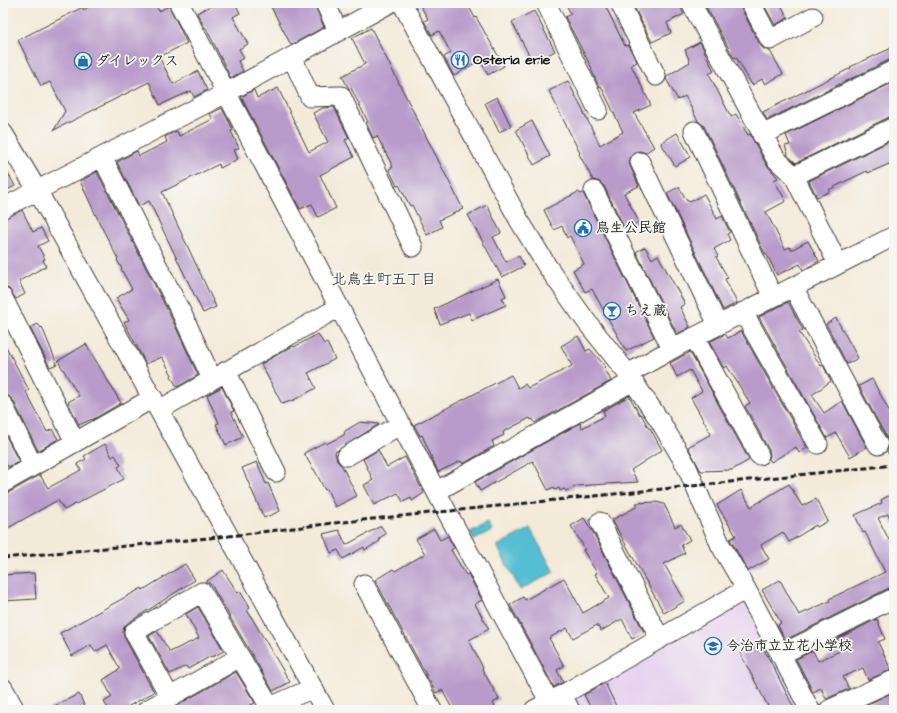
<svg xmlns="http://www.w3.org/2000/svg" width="897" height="713" font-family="'Architects Daughter','Klee One',sans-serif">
<rect width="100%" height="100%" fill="#f6f6f2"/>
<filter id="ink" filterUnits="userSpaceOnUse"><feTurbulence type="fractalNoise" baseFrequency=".025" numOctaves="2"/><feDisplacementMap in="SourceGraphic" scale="8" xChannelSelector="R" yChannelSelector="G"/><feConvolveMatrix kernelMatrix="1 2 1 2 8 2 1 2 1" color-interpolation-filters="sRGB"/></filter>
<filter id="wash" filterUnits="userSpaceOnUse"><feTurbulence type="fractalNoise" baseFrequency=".012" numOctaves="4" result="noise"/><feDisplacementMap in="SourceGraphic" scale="16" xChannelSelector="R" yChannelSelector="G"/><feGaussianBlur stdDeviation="0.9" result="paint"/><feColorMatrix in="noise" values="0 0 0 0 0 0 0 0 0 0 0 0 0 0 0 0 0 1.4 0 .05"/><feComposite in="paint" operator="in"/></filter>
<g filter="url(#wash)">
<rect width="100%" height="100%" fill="#f4ead9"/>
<path fill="#e7d2ef" d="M742,595L804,710H576L570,698Z"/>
<path fill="#55bed2" stroke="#386d77" d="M488,523L492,531L474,540L470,532Z
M530,528L554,572L520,590L497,546Z"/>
<g id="blocks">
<path fill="#b89bca" d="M96,3H155L159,11L169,6L187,43L159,57L173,84L198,71L207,90L194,97L191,91L160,105L149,82L54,130L65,111L50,82L41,86L18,40L83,7V10Z
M216,3H235L240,13L233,17L248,44L239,49L244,58L238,61L243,71L231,78L206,28H205L197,13Z
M269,3H294L297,9L310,3H314L324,27L291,45Z
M419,3H467L475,18L476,17L504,66L488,75L480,60L454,76L444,57L451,53L439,31L432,35L424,21L428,19Z
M565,3H604L625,46L628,45L637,62L631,65L651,105L634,113L654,147L645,153L640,151L636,152L631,156L629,162L630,166L639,186L624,193L639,222L625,229L604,186L600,182L593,180L579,154L580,153L549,91L568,81L600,145L623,132L601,86L599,87L591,69H592L565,17L571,14Z
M632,3H678L684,14L667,23L671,33L652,42Z
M704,3H740L741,8L760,45L764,49L770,51L783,74L765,84L762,79L752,85L736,57L734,58Z
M763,3H780L788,18L775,25Z
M534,11L555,51L533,63L512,22Z
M371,28L463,209L439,220L442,227L427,235L412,205L410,206L399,185L397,186L389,169L393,167L377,136L373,138L366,123L368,122L351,88L349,89L348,87L342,76L365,64L352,38Z
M700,42L714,71L709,74L731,117L736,114L748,135L750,134L766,164L778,178L774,180L786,201L766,212L785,249L790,247L791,250L808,241L819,261L803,270L800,264L777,275L766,253L765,254L704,126L698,121L685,96L678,100L666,79L667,76L690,62L685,50Z
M894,47V59L889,60L767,120L763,112L851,68L850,67Z
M894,82V116L889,117L796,163L787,155L788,154L785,146L790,145L786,135Z
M278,88L309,152L328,142L313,113L323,108L334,107L349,138L345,140L354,157L320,175L336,208L318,217L312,204L300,209L241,97L254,90L257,98Z
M497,97L511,126L499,132L485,103Z
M222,108L233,130L231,131L239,148L234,150L238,159L220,168L219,164L162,192L216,307L203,313L149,201L139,206L117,162L137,151L139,156L167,142L165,137L177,131L179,136L213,119L210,114Z
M532,121L550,156L534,165L516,130Z
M677,133L691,157L675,166L661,143Z
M894,139V162L868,173L867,171L844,182L829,190V192L817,197L809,181Z
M3,164L15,186L3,192Z
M97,172L173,321L198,375L177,387L171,376L172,375L162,357L146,364L124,322L129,320L116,298L132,289L121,269H122L117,260L118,259L100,224L80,181Z
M679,187L687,201H689L690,202L704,194L717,219L722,216L730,232L727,234L730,240L714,249L718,256L716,257L728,278L725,279L737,303L723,310L667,193Z
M578,192L581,194L583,193L654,337L626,351L592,289L585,292L573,270L584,264L570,236L567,238L562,226L554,230L544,210Z
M487,205L501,233L493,237L506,262L519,256L524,266L502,277L468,215Z
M22,210L33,232L41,228L48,241L38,246L45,259L43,260L46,266L19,281L25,294L16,299L9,289L3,287V219Z
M645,247L652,259L658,255L685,304L680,307L690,327L677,334L636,252Z
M498,279L506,296L502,298L506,305L472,320L469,313L440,324L434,309Z
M788,302L803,330L799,332L821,366L823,365L831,381L812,395L824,413L842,401L867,447L850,457L836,433L827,438L759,317Z
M836,318L858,358L847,364L826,324Z
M38,324L41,328L42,327L57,364L50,367L30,328Z
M741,331L807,448L799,453L796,447L771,462L769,459L770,455L769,450L745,406L750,403L727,366L724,368L709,342L725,334L728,338Z
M318,334L324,344L327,343L335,359L308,373L316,388L294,400L282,404L261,364L293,346L294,347Z
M578,336L586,351L590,349L605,366L604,367L611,381L535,423L533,419L531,420L530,418L503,432L504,435L492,441L494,446L463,464L461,461L438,472L422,435L420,436L414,425L511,375L518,388L525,384L528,388L572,366L561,346Z
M3,341L29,390L26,392L47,432L52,429L58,439L38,451L13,400L9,396L3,394Z
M86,344L121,403L92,420V419L79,425L68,402L79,396L58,361Z
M690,352L749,460L732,470L701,471L688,447L711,434L691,398L702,391L690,370L677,377L670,363Z
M872,379L894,420V465L887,451L889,446L888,440L859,386Z
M222,387L234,411L231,412L243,437L226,445L216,424L219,423L207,395Z
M629,396L640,415L641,414L649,429L650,428L662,450L631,470L638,482L577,486L566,491L564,489L560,491L559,488L555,490L554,487L548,490L533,461L480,491L475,482L580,423L582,428L605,416L603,411Z
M360,422L379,424L335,452L337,461L342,466L357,496L335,507L327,489L325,490L314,469H313L304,453L325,442L326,444L344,435L345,431Z
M3,430L19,462L8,467L3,457Z
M105,444L112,457L115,455L121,465L118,467L124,479L64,510L58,500L8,528L3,519V494L8,493L40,475L48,488L81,470L77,464L86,459L84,456Z
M378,450L387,467L405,457L424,493L412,501L411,498L403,502L398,493L374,505L364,485L373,480L363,459Z
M257,462L266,484L268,483L280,511L264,518L242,468Z
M789,484L802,506L816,499L828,521L817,527L816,525L789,542L783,532L761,545L769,559L748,571L730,539L736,536L717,505L741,490L751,507Z
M894,493V527L888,514L878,518L889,540L894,538V587L889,588L785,640L778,625L781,623L762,590L780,580L799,615L830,601L829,599L885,572L865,532L863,533L855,515L882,503L881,500Z
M656,502L664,504L675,527L681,524L690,540L681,545L685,553L664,564L685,601L664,613L612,520L638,506L636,503Z
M584,518L594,534L644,632L632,639L622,619L601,631L597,625L573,638L567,628L549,638L564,666L557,670L563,682L554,687L510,605L523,597L525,600L564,578L583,613L609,598L595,574L597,573L583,550L585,549L571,526Z
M381,526L386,534L379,538L380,541L365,550L364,547L343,559L338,550L331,553L323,534L339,530L346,545Z
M434,529L440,540L448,536L454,548L451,550L466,575L468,574L482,600L475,604L489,629L469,640L483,668L482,669L499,699L493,703L497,710H453L442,690L436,693L375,580L393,569L395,571L425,554L416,539Z
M185,564L195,580L128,623L124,627L123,632L124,637L154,692L129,706L132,710H109L104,702L112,697L103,680L120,669L107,645L95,652L91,645L72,656L60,633L142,588L143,590Z
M223,570L238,593L240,591L250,608L247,610L290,682L273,691L212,586L207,581Z
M34,573L36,599L3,601V575Z
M198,607L224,651L212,657L211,656L188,669L186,666L170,674L149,636L157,631L170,652L199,638L186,614Z
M877,619L885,639L878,642L891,670L868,680L863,668L843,677L849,689L826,699L821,688L813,692L796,659L813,651L818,661L842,650L837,639Z
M760,641L795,710H770L740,653Z
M236,672L255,703L249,706L252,710H169Z
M605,683L618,710H592L584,695Z
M894,692V710H868L866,705Z
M79,694L85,707L80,710H46Z"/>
</g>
</g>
<g filter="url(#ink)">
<use href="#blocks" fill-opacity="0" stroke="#3c3b38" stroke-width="1"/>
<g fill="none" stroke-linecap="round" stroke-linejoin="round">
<defs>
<path id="minor" d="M179,3L447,512L549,701
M325,3L338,31
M402,3L519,220L547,266L586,321L628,374L660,421L686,465L721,546L746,589L810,710
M546,3L598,110
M620,3L656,76
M691,3L776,159L794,176L838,264
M751,3L770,40L813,17
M292,57L310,97L341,96L413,247
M694,131L773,297
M3,133L37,190L325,710
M762,135L894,70
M102,157L183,316L212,379
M640,162L718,325
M794,176L894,127
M594,191L672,349
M3,208L226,93L390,3
M793,287L878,445
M3,298L75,442
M743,312L818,444
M694,337L759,455
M226,371L276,472
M628,374L679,345L894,236
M3,405L33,466
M159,410L339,307
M347,456L401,424
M3,483L153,398
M437,491L633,381
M600,522L660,639
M364,584L432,710
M780,655L894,598
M3,688L15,710
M562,695L570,710
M170,697L134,632L202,592L240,657
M270,707L313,688
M147,710L240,657L270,707L265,710
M534,710L562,695L746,589
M829,710L894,680"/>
</defs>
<use href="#minor" stroke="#3c3b38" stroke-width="21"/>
<use href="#minor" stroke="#fff" stroke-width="19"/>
<path stroke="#1c1c1c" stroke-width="3" stroke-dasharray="6 3" stroke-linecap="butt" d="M3,558L229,536L334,523L894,465"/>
</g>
</g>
<defs>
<symbol id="restaurant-ring" viewBox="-11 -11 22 22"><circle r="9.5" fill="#f6f6f2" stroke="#1f6fb2" stroke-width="1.5"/><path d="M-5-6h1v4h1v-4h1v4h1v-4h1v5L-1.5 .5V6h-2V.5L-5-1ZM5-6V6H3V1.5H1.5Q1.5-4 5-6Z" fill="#1f6fb2"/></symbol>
<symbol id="shop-ring" viewBox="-11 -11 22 22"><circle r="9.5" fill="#f6f6f2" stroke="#1f6fb2" stroke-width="1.5"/><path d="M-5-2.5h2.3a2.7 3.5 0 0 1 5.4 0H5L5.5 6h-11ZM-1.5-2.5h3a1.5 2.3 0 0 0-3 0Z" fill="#1f6fb2"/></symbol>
<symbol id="civic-ring" viewBox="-11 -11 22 22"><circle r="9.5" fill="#f6f6f2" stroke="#1f6fb2" stroke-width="1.5"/><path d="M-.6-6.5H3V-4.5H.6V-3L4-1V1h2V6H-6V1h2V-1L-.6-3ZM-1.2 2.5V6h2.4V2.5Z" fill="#1f6fb2"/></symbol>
<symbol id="bar-ring" viewBox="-11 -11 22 22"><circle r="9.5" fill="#f6f6f2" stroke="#1f6fb2" stroke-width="1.5"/><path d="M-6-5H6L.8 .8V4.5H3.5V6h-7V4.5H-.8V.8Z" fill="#1f6fb2"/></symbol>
<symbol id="school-ring" viewBox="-11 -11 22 22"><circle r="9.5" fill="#f6f6f2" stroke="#1f6fb2" stroke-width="1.5"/><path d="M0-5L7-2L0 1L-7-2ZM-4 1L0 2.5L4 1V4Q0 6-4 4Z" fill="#1f6fb2"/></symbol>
</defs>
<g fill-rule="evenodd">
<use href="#restaurant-ring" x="450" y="50" width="20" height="20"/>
<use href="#shop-ring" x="73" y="51" width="20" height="20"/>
<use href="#civic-ring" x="573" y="218" width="20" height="20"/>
<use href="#bar-ring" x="602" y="301" width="20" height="20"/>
<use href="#school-ring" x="703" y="636" width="20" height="20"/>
</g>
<g text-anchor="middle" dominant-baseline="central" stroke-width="3.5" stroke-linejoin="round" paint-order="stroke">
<g font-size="14" font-weight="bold" fill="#1c1c1c" stroke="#f6f6f2" text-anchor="start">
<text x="473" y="60">Osteria erie</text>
<text x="96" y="61">ダイレックス</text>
<text x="596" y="228">鳥生公民館</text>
<text x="625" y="311">ちえ蔵</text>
<text x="726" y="646">今治市立立花小学校</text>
</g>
<g font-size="15" fill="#1c1c1c" stroke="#f6f6f2">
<text x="384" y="279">北鳥生町五丁目</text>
</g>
</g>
<rect width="897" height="713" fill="none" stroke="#f6f6f2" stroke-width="16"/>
</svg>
